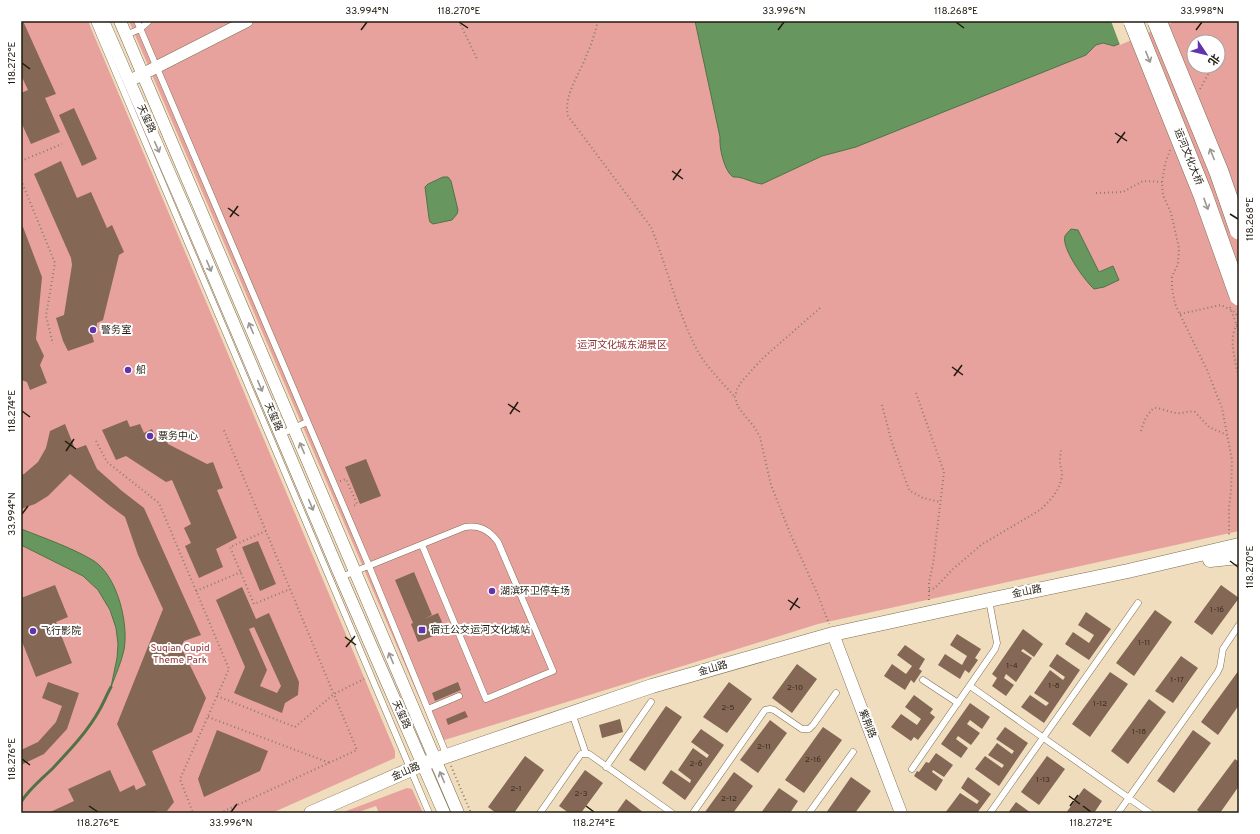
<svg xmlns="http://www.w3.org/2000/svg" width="1260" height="834" font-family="Overpass,'Noto Sans SC',sans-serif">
<rect width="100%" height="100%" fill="#efddbe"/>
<path fill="#e8a29d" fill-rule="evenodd" d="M21,21H88L395,751V758L272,813H21Z
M129,21H1239V531L818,624L438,742ZM1194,42H1218V66H1194Z
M407,788L412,789L423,813H379L376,806L356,813H341Z"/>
<path fill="#67975e" stroke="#527246" d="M695,21H1170L1114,46L1103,43L1096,45L1086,55L856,147L822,156L762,184C752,183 742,176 733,177C724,171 719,147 720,137Z
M443,177H448L451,181L458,210L457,214L452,220L433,224L430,222L429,218L425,187L428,184Z
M1071,229L1078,230L1099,272L1113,266L1119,280L1104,287L1094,289C1085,281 1061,248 1065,236C1066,234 1069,231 1071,229Z
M21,529C42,537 75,549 94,561C117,576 129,623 124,650C121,663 116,674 111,687L117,658L118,644L116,628L110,610L98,590L83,576L21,545Z"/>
<path fill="#efddbe" d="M1111,21H1172L1171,23L1120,45Z"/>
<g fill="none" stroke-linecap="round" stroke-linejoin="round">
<path stroke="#527246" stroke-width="3" d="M21,802C30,788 42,779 53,768C70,750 88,731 100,709C104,702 107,694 111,687"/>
</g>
<path fill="#846755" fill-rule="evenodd" d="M23,21L56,94L45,98L60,132L31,144L21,122V93L28,90L21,75V22Z
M74,108L97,159L82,166L59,115Z
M61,161L77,198L91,192L107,228L112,225L124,252L119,255L103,320L97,323L96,334L92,335L94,342L68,351L63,341L56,318L64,315L72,265L71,258L34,174Z
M21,226L23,227L42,277L36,339L44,356L40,365L47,383L30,390L27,382L21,380Z
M127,420L130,427L140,424L144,433L152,429L156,439L164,435L168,444L207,464L213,462L223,488L217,490L237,538L216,549L223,567L199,578L185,546L191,543L184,528L191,524L172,480L166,482L126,456L116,460L102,430Z
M65,424L75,449L86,445L97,469L122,491L144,508L201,635L184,641L181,647L206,698L192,732L152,751L174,802L167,811H157L153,813H48L74,801L68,789L110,770L120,792L134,785L136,790L146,785L117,724L163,609L138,555L125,517L110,506L70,474L48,496L35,504L21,509V475L24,474L38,462L46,448L50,431Z
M366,459L381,496L360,504L345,467Z
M258,541L276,584L260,591L242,547Z
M414,572L432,615L424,619L438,613L446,631L418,642L411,624L413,623L395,580Z
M55,585L68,617L56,622L72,663L36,677L21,639V598Z
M1221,585L1239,598L1212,635L1194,622Z
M242,587L256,619L269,613L299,682L298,695L285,703L282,713L234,693L245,667L216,600ZM254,627L281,686L277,693L260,686L267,670L249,629Z
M1155,610L1172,622L1134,676L1116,663Z
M1086,612L1111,629L1089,660L1065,644L1073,632L1089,643L1094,635L1078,625Z
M1023,629L1043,644L1034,657L1023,649L1021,651L1032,658L1016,682L1006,674L1004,678L1014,685L1006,696L992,686L997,678L992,674Z
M957,634L981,649L975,658L978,660L969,673L965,670L960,679L938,665L945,654L962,665L967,656L950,645Z
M905,645L925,659L919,669L922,671L914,683L911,680L905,690L884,676L892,664L906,674L912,666L897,655Z
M1057,654L1080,670L1044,723L1021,707L1030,695L1046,706L1049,703L1034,693L1050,670L1063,680L1065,677L1049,666Z
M1181,656L1198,668L1173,703L1155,691Z
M797,664L817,679L792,713L772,698Z
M1239,670V705L1218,735L1201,722Z
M1110,672L1128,684L1090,737L1072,724Z
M48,682L79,693L67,729L44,754L21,765V750L38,742L56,722L62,706L42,698Z
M458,682L461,690L435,701L432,693Z
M729,682L752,699L727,733L703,717Z
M914,695L933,709L930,713L935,717L918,740L914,737L911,741L891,727L901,714L917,725L921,719L905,707Z
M1149,699L1166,712L1128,764L1111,751Z
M970,703L990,717L982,729L970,720L967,724L980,733L971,745L958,736L956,739L968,748L961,758L941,744Z
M666,706L682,717L645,771L629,760Z
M465,711L468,717L448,725L446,719Z
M620,719L623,732L602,738L599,725Z
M770,720L787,733L758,773L740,760Z
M823,727L842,740L804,793L785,780Z
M1005,727L1028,743L999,786L975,769L985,756L1002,768L1004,765L988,755L997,743L1012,754L1014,751L996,739Z
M701,729L724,745L685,800L662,783L671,770L690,783L691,780L678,770L693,748L707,758L709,755L691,742Z
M217,730L268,751L260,771L204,797L198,779Z
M1193,730L1211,743L1174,793L1157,781Z
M936,753L953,765L944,777L933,770L932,772L943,780L936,791L914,776L917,771L919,772L926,762L929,763Z
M525,756L544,770L514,813H496L488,807Z
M1047,756L1065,769L1039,805L1021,792Z
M1235,759L1239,762V786L1220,813H1201L1197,810Z
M585,770L603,783L581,813H569L559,806Z
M734,772L753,786L733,813H706L705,812Z
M851,777L871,791L855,813H826Z
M968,777L991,794L977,813H945L960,793L977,804L979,801L961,788Z
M779,788L798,801L790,813H761Z
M1084,788L1102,801L1094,813H1066Z
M626,799L644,813H616Z
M1016,802L1031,813H1008Z"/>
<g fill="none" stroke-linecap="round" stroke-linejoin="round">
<defs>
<path id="service" d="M94,21L429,813
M137,21L369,566L447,756
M126,35L140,29L149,21
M279,435L307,422
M341,577L465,527C480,525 489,530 498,542L553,671L486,699L422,545
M923,680L958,703
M970,686L1150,813
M428,709L459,696
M572,713L586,754
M606,767L651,702
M912,769L995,649L997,643L989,600
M540,813L581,754H589L672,813
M693,813L765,710L770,709L774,710L802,729H809L813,725L836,693
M809,813L853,752
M990,813L1138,603
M1118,813L1217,673L1220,667L1223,649L1239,625"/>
<path id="minor" d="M103,21L188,216L341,577L444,813
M120,21L458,813
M135,78L247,21
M833,634L901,813"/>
<path id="tertiary" d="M1210,560L1239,557
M311,813L423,764L652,686L833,634L989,600L1128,571L1239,545"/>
</defs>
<use href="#service" stroke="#7f6f53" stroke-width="7"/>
<use href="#minor" stroke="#7f6f53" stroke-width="13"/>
<use href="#tertiary" stroke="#7f6f53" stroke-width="15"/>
<path stroke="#8a7e69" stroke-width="2" stroke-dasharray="1 3" stroke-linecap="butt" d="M459,21L477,59
M598,21C595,32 592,43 587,54C580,74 563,95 568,116L651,227C667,267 677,311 697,350C706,367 723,383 735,397
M1200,89L1210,71
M1170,150L1165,164L1162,182L1163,195L1171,213L1179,248L1178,264L1172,277V288L1175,304L1207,370L1222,408L1232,460L1231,491L1229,508V535
M21,161L62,144
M21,180L55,263L46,316L53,344
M1096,193L1123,192L1143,181L1162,182
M820,308L763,358L742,381L737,389L735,397L738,407L755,428L760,437L771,485L790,533L818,595L829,624
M1180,314L1221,305L1235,312L1239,319
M1239,321C1227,337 1235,359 1239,378
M916,393L944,472L933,564L929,583V602
M882,405L892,443L909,490L923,498L940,502
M1141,431C1144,421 1147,414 1154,408C1162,408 1169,412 1176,413C1183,414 1188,410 1195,412L1209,427L1227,435
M96,441L107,462L159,503L229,669L180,779L193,813
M340,481L346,479L357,504L352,507
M266,531L230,547L254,604L290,589
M929,590L935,588L953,569L981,545L1040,510C1050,501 1061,489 1062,475C1062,470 1060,466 1060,462C1060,457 1061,453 1061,449
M196,591L241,572
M217,696L295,727L334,694L364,679
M208,717L330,763
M451,766L471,813
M220,813L357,750L223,428"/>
<use href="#service" stroke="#fff" stroke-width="6"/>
<use href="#minor" stroke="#fff" stroke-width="12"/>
<use href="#tertiary" stroke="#fff" stroke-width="14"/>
<defs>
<path id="trunk-bridge" d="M1133,21L1203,195L1239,296
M1157,21L1219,172L1239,230"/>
</defs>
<use href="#trunk-bridge" stroke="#7f6f53" stroke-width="20" stroke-linecap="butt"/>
<path stroke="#8a7e69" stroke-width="2" stroke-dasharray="1 3" stroke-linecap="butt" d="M1230,307L1239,331"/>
<use href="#trunk-bridge" stroke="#fff" stroke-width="19"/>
</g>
<defs><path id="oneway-shaft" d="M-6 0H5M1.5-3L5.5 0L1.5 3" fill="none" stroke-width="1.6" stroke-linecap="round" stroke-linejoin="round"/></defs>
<g stroke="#9b9893">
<use href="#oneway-shaft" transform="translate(1148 57) rotate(68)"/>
<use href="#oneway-shaft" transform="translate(157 147) rotate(66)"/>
<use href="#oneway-shaft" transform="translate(1212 154) rotate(-112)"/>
<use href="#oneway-shaft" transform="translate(1206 204) rotate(70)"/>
<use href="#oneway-shaft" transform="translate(209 266) rotate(67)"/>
<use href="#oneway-shaft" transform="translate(251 328) rotate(-113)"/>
<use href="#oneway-shaft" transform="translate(260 386) rotate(67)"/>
<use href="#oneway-shaft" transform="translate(302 448) rotate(-113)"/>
<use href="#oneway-shaft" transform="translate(311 505) rotate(67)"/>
<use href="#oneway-shaft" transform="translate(391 658) rotate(-113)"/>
<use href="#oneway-shaft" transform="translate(442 777) rotate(-113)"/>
</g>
<path fill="none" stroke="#211b0f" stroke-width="1.5" d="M459,22L468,28M956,22L964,28M361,30L367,22M778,30L784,22M1196,30L1202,22M22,63L30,69M1115,133L1127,141M1117,143L1125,132M672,171L683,179M673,180L681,169M228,208L239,216M1230,214L1238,219M230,217L238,206M952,367L963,375M954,376L962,365M508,404L520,412M22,411L30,417M510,414L518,402M65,441L76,449M66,451L74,439M22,514L28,506M1230,561L1238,567M788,600L800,608M790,610L798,598M345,637L356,645M346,647L355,636M22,759L30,765M1069,796L1080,804M89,806L98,812M586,806L594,812M1070,806L1078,795M1083,806L1091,812M231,812L237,804"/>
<g fill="#6234ac" stroke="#fff" stroke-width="1.5">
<circle cx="93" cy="330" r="4"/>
<circle cx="128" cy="370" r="4"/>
<circle cx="150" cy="436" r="4"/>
<circle cx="492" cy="591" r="4"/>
<rect x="418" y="626" width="8" height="8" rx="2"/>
<circle cx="33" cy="631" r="4"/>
</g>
<g text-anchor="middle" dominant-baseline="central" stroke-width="4" stroke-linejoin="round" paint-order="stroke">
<g font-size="8" fill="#3a2e20">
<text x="1217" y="610">1-16</text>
<text x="1144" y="643">1-11</text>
<text x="1012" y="666">1-4</text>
<text x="1177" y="680">1-17</text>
<text x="1054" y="686">1-8</text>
<text x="795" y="688">2-10</text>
<text x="1100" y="704">1-12</text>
<text x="728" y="708">2-5</text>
<text x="1139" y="732">1-18</text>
<text x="764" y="747">2-11</text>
<text x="813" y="760">2-16</text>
<text x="696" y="764">2-6</text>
<text x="1043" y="780">1-13</text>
<text x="516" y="789">2-1</text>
<text x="581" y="794">2-3</text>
<text x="729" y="799">2-12</text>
</g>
<g font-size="10" fill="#211b0f" stroke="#fff">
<text transform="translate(146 119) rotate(66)">天玺路</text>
<text transform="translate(1188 157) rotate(68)">运河文化大桥</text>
<text transform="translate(273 417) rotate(67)">天玺路</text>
<text transform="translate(1027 592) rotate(-12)">金山路</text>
<text transform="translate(713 669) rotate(-16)">金山路</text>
<text transform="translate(401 715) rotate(66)">天玺路</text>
<text transform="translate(867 724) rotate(69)">紫荆路</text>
<text transform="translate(406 772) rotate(-24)">金山路</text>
</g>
<g font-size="10" fill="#211b0f" stroke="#fff" text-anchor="start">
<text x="101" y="330">警务室</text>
<text x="136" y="370">船</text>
<text x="158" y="436">票务中心</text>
<text x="500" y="591">湖滨环卫停车场</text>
<text x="430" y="630">宿迁公交运河文化城站</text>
<text x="41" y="631">飞行影院</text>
</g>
<g font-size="10" fill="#8e3031" stroke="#fff">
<text x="622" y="345">运河文化城东湖景区</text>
<text x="180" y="648">Suqian Cupid<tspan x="180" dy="12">Theme Park</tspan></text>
</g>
</g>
<rect width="1260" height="834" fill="none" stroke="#ffffff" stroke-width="44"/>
<g transform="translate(1206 54) rotate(125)"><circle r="19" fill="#ffffff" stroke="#a6a49f"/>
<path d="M0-3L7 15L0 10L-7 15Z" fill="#6234ac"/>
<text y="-6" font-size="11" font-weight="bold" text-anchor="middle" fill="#211b0f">北</text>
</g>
<rect x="22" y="22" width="1216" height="790" fill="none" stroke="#211b0f" stroke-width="1.5"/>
<g font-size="10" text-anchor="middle" fill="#211b0f">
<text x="367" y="14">33.994°N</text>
<text x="459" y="14">118.270°E</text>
<text x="784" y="14">33.996°N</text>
<text x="956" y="14">118.268°E</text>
<text x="1202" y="14">33.998°N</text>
<text transform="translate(11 63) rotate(-90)" y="4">118.272°E</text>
<text transform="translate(1249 219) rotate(-90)" y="4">118.268°E</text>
<text transform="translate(11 411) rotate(-90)" y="4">118.274°E</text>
<text transform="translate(11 514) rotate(-90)" y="4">33.994°N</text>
<text transform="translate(1249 567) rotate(-90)" y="4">118.270°E</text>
<text transform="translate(11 759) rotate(-90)" y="4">118.276°E</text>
<text x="98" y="826">118.276°E</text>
<text x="231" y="826">33.996°N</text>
<text x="594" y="826">118.274°E</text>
<text x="1091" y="826">118.272°E</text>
</g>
</svg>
